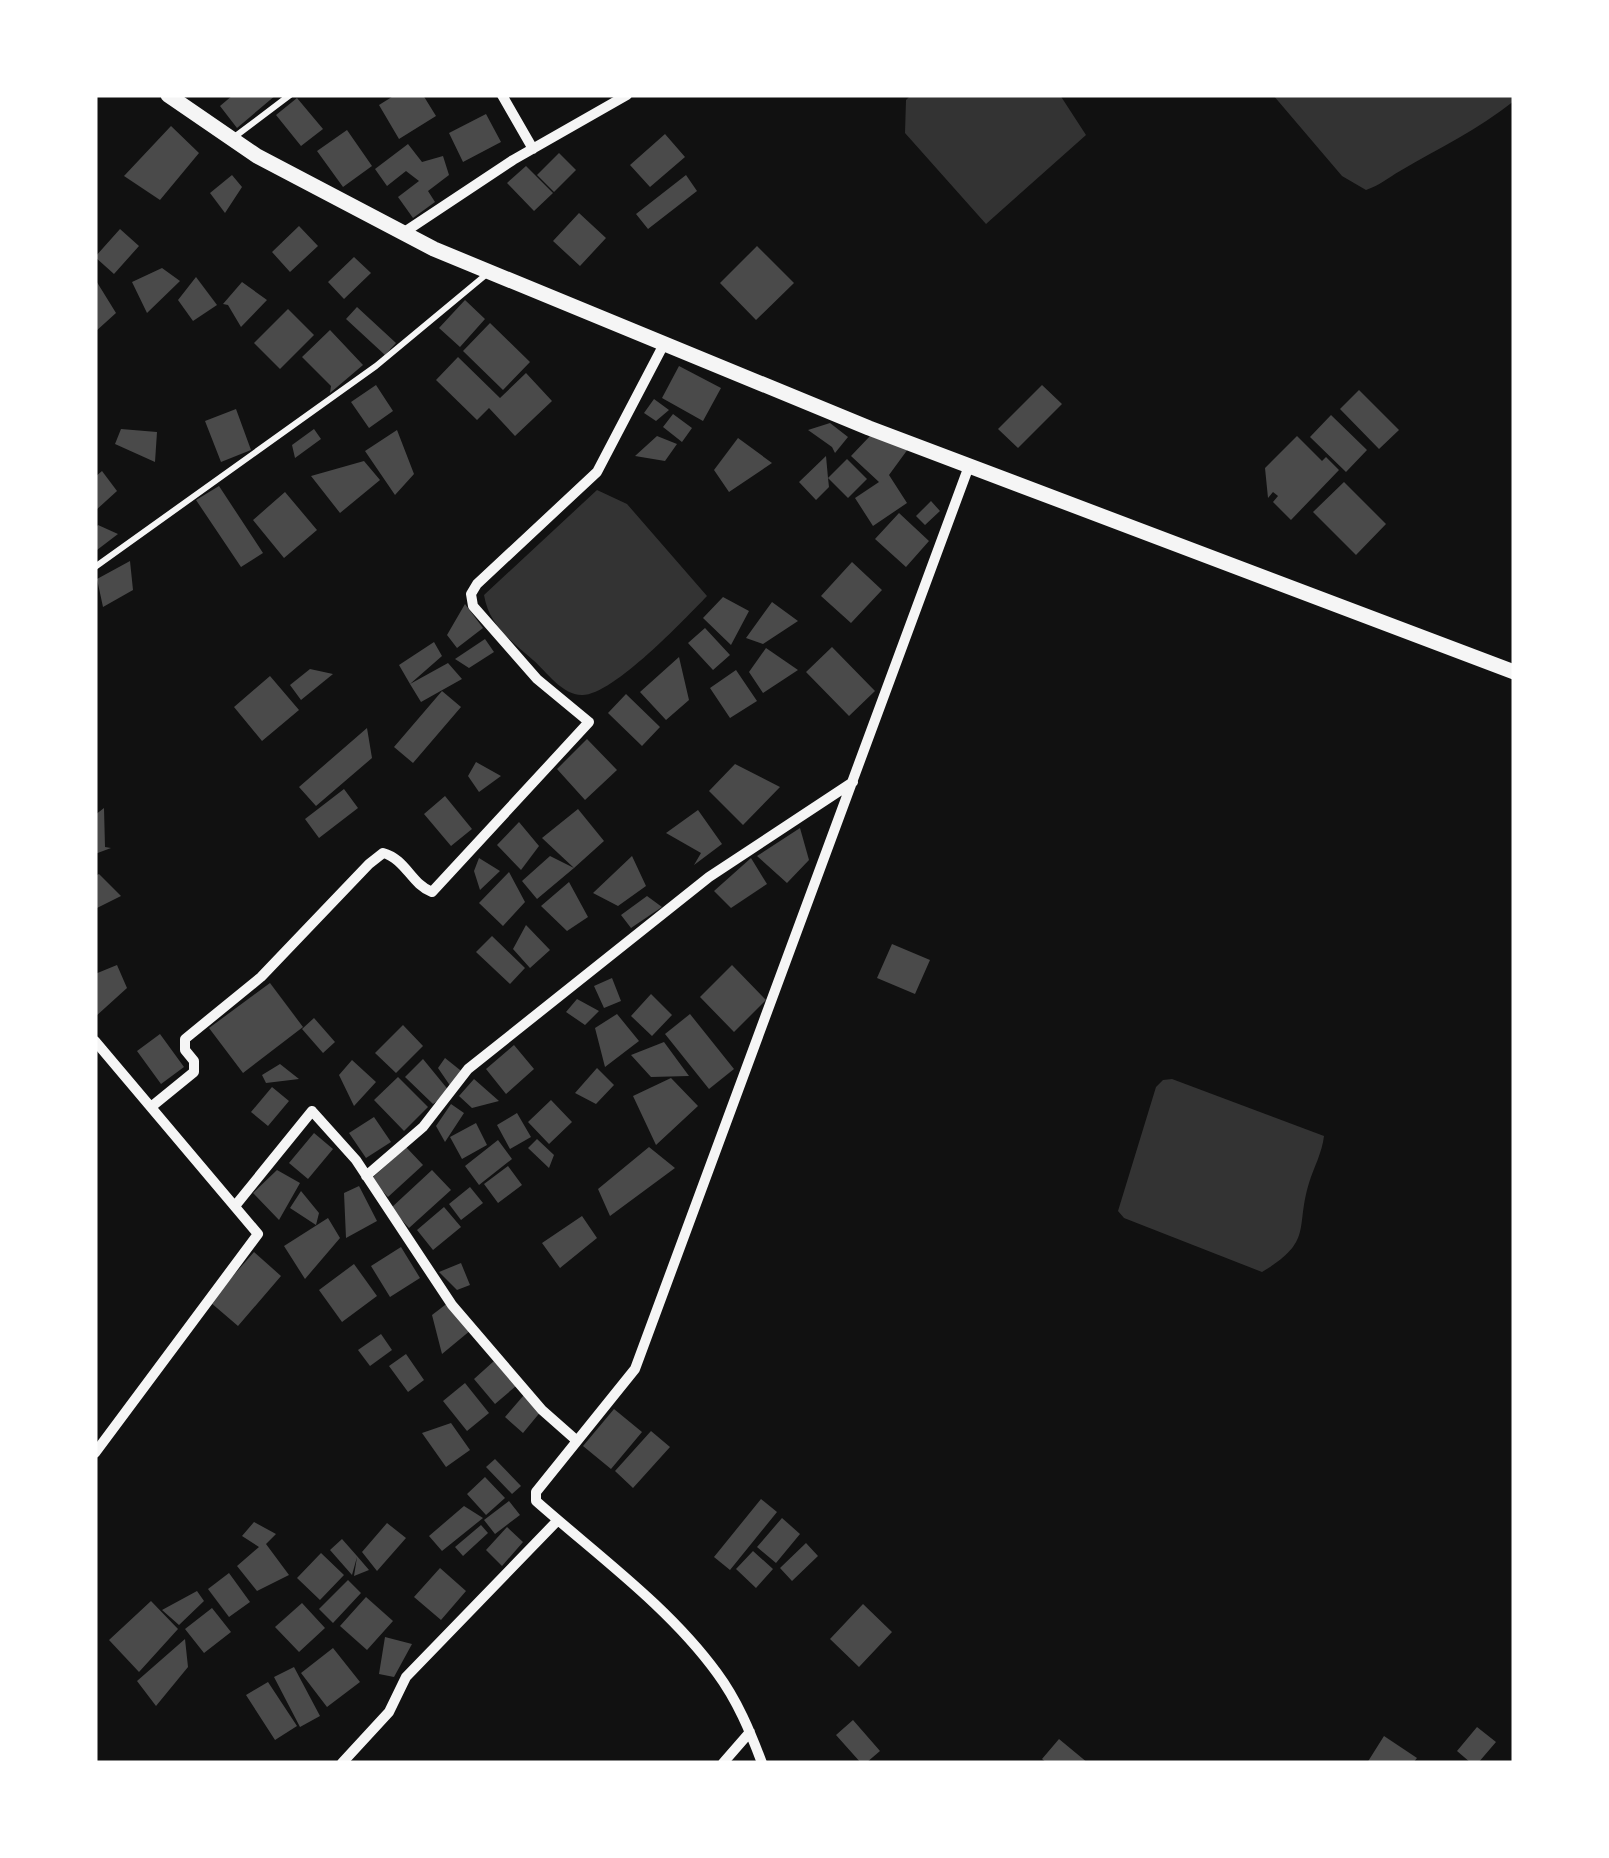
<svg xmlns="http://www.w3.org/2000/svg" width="1609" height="1858" font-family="'Noto Sans',sans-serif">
<rect width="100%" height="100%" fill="#111"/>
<path fill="#333" d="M911,95H1060L1086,135L986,224L905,133L906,100Z
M1273,95H1514V101C1479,129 1439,148 1400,171C1388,178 1380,185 1366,190L1342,176Z
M597,490L627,504L707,596C685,619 612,696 582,695C562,695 547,672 533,660C510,640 489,625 484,595Z
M1172,1079L1324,1136C1322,1153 1314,1167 1309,1183C1295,1229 1314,1241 1262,1272L1124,1218L1118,1211L1156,1087L1163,1080Z"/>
<path fill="#4a4a4a" d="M233,95H276L237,128L220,106Z
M395,95H423L436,116L399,139L379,105Z
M297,98L323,129L301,146L276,115Z
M486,114L501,142L463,162L449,133Z
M171,126L199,153L160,200L124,176Z
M347,130L372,166L343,187L317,151Z
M665,134L685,157L650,187L630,165Z
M408,144L422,162L443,156L449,175L428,191L435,202L413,218L398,197L419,181L406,171L387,186L375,169Z
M559,153L576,170L554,192L537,175Z
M526,166L553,193L534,211L507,183Z
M232,175L242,187L225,213L210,193Z
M686,175L697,191L648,229L636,214Z
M579,213L606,238L580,266L553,241Z
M299,226L318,246L290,272L272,252Z
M120,229L139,246L114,274L95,257Z
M757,246L794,283L756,320L720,283Z
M354,257L371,273L344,299L328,282Z
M162,268L180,281L147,313L132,282Z
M196,277L217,305L193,321L178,300Z
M95,279L116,313L95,332Z
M242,282L267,300L241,327L228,305L223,304Z
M465,300L485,319L460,347L439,328Z
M357,307L396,343L385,355L346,319Z
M288,309L314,335L280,369L254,343Z
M490,323L530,362L503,390L463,351Z
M330,330L363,365L330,393L331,386L302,357Z
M458,357L500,398L526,373L552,401L515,436L489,408L477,420L436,380Z
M679,366L721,388L703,421L662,398Z
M376,385L393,411L369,428L351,402Z
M1042,385L1062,404L1018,448L998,429Z
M1359,390L1399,430L1379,449L1340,409Z
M654,399L669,410L656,421L644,413Z
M236,409L251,450L221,462L205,421Z
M673,414L692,428L682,442L663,427Z
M1331,415L1367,450L1346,472L1310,437Z
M830,423L848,437L835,453L832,447L808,430Z
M121,429L157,432L155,462L115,444Z
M314,429L321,439L295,458L292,445Z
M397,430L414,474L395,495L365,451Z
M657,436L677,444L665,461L635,456Z
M870,436L908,449L889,475L907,503L873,526L855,498L879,482L851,456Z
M1297,436L1322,461L1326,457L1339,470L1291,520L1273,502L1278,496L1273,492L1268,498L1265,468Z
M738,438L772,463L729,492L714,470Z
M826,456L828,478L847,459L867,479L848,498L828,478L829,487L816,500L799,482Z
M364,461L380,480L340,513L311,476Z
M102,471L117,491L95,511V477Z
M1344,482L1386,524L1356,555L1313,512Z
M219,486L263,553L241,567L196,500Z
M285,492L317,530L284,558L253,520Z
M931,501L940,511L925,525L916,516Z
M899,513L929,541L906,567L875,539Z
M98,525L118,534L97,550L95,529Z
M130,561L133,590L103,607L97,579Z
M852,562L882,590L851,623L821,596Z
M723,597L749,611L731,645L703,618Z
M772,602L798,621L763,644L746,638Z
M465,604L483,628L457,648L447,635Z
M705,628L730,655L713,670L688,643Z
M485,639L494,652L469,668L455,659Z
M434,642L442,656L410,684L399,665Z
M832,647L875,691L849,716L806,672Z
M766,648L798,670L763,693L749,672Z
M679,657L689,700L666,720L640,692Z
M448,663L462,679L421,702L410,684Z
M310,669L333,674L301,700L290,685Z
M736,670L757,701L730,718L710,688Z
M270,676L299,710L262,741L234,707Z
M442,691L461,707L413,763L394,747Z
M626,694L660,727L642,746L608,713Z
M367,728L372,758L316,806L299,787Z
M587,739L617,770L585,800L557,769Z
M476,762L501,776L479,792L468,776Z
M735,764L780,787L743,825L709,791Z
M344,789L358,808L319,838L305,819Z
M445,796L472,829L451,846L424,814Z
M104,808L105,847L111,848L95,854V815Z
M578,809L604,841L574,868L542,838Z
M698,810L722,844L694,865L701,853L666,833Z
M519,822L539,846L521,870L497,845Z
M800,828L809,860L787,883L757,856Z
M550,856L574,868L537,899L522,881Z
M632,856L646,886L618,906L593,893Z
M479,858L500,871L480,890L474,871Z
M751,858L767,884L731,908L714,891Z
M509,872L525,902L503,926L479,903Z
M99,874L121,896L95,909V876Z
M569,882L588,917L567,931L541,906Z
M647,896L662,907L631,928L621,915Z
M526,925L550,950L530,968L513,949Z
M492,936L525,968L510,984L476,952Z
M892,944L930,960L915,994L877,978Z
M117,965L127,988L95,1017V974Z
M732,965L766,1000L734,1032L700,997Z
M612,978L621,1001L604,1008L594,986Z
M270,983L303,1027L243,1073L209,1028Z
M651,994L672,1015L652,1036L631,1016Z
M577,999L599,1011L585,1025L566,1012Z
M617,1014L639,1041L605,1067L595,1028Z
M690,1014L734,1069L709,1089L665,1034Z
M314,1018L335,1042L323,1053L302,1029Z
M403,1025L423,1046L396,1073L375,1053Z
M160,1034L184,1067L161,1084L137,1051Z
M664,1042L689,1076L651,1077L631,1055Z
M514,1045L534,1069L506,1094L486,1069Z
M445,1058L465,1074L451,1087L438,1068Z
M423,1059L450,1092L433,1104L405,1077Z
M352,1060L376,1082L354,1106L339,1075Z
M280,1064L299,1079L266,1083L262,1075Z
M597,1068L614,1085L596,1104L575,1093Z
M398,1077L428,1107L404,1131L374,1100Z
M671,1078L698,1106L656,1145L633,1096Z
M474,1079L499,1101L472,1108L459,1096Z
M272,1087L289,1101L268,1126L251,1112Z
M551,1100L572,1122L549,1144L528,1122Z
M451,1104L464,1113L445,1142L436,1126Z
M517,1113L531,1137L510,1149L497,1125Z
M374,1117L391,1142L366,1158L349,1133Z
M476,1123L487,1145L462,1159L450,1137Z
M314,1133L333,1149L308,1179L289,1163Z
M537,1139L554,1155L549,1168L528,1148Z
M498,1140L512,1159L479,1185L465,1166Z
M406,1147L423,1165L388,1197L371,1179Z
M649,1147L675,1168L610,1216L598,1189Z
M508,1166L522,1185L498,1203L484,1184Z
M277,1170L300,1183L279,1220L253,1193Z
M432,1170L451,1190L409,1228L391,1208Z
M359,1186L377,1221L346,1238L344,1193Z
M470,1187L483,1203L461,1220L449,1204Z
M301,1191L319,1213L316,1225L290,1208Z
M444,1207L461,1227L433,1250L417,1230Z
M582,1216L597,1238L560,1268L542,1243Z
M328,1218L340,1238L305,1279L284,1246Z
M401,1247L420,1278L390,1297L371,1266Z
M254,1252L281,1276L238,1326L210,1302Z
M461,1263L470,1285L457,1290L439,1272Z
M354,1264L377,1296L342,1322L319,1290Z
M449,1302L471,1330L442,1354L432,1315Z
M381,1334L392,1350L370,1366L358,1350Z
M406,1354L424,1380L408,1392L389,1366Z
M494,1361L516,1386L495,1404L474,1379Z
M465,1383L489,1413L467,1431L443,1401Z
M524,1395L542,1410L523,1433L505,1417Z
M614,1409L642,1432L611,1469L583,1446Z
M451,1423L470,1450L446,1467L422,1433Z
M651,1431L670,1447L633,1488L615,1471Z
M495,1459L521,1486L512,1494L486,1467Z
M485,1477L505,1498L486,1515L467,1494Z
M761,1499L777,1512L730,1570L714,1557Z
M509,1501L520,1515L495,1534L484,1520Z
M464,1506L483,1518L442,1551L429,1536Z
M782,1518L800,1534L776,1563L757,1547Z
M254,1522L276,1534L266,1544L289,1575L257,1591L237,1566L259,1547L242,1536Z
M387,1523L406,1538L377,1571L362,1552Z
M481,1525L488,1533L463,1556L455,1547Z
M507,1527L523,1542L502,1566L486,1550Z
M342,1539L357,1556L369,1570L354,1576L357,1557L352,1575L330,1550Z
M806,1543L818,1556L792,1581L780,1568Z
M753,1551L773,1569L756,1588L736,1569Z
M321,1553L344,1575L320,1600L297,1578Z
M440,1568L466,1591L441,1620L414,1597Z
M229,1573L250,1602L229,1617L208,1589Z
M348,1580L361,1593L333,1623L319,1609Z
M197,1591L204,1601L179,1625L162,1610Z
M366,1597L393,1621L367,1650L340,1626Z
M151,1601L178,1629L139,1672L109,1640Z
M302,1603L325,1628L299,1652L275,1627Z
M863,1604L892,1632L859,1667L830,1639Z
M212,1608L231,1632L204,1653L185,1629Z
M385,1637L412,1644L394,1677L379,1674Z
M185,1639L188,1667L156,1706L137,1681Z
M333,1648L360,1682L327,1707L301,1673Z
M294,1667L320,1716L300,1727L274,1677Z
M268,1682L297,1726L275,1740L246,1695Z
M853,1720L880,1751L866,1763H861L836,1735Z
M1477,1727L1496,1742L1478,1763H1471L1457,1751Z
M1384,1736L1417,1758L1413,1763H1367Z
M1059,1739L1088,1763H1047L1042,1759Z"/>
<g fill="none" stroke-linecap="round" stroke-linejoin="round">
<path stroke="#f5f5f5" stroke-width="6" d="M233,138L290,95
M95,567L376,366L488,273"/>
<path stroke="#f5f5f5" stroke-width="10" d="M502,95L533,149
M403,233L513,160L627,95
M95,1041L258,1234L95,1453
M151,1107L194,1072V1061L185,1050V1039L261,977L369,864L383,853C406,859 411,884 432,892L589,722L537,679L473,606L471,594L477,584L597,472L664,344
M366,1176L423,1127L468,1069L709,877L853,782
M235,1206L312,1111L356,1160L452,1305L542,1410L576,1440
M342,1763L389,1712L406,1677L558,1520
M723,1763L750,1732
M762,1763C750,1731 737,1700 717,1673C669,1607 597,1555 536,1501V1492L635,1369L969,466"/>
<path stroke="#f5f5f5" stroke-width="15" d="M168,95L257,156L434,249L869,428L1514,672"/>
</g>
<rect width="1609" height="1858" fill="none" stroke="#ffffff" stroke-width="195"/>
</svg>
